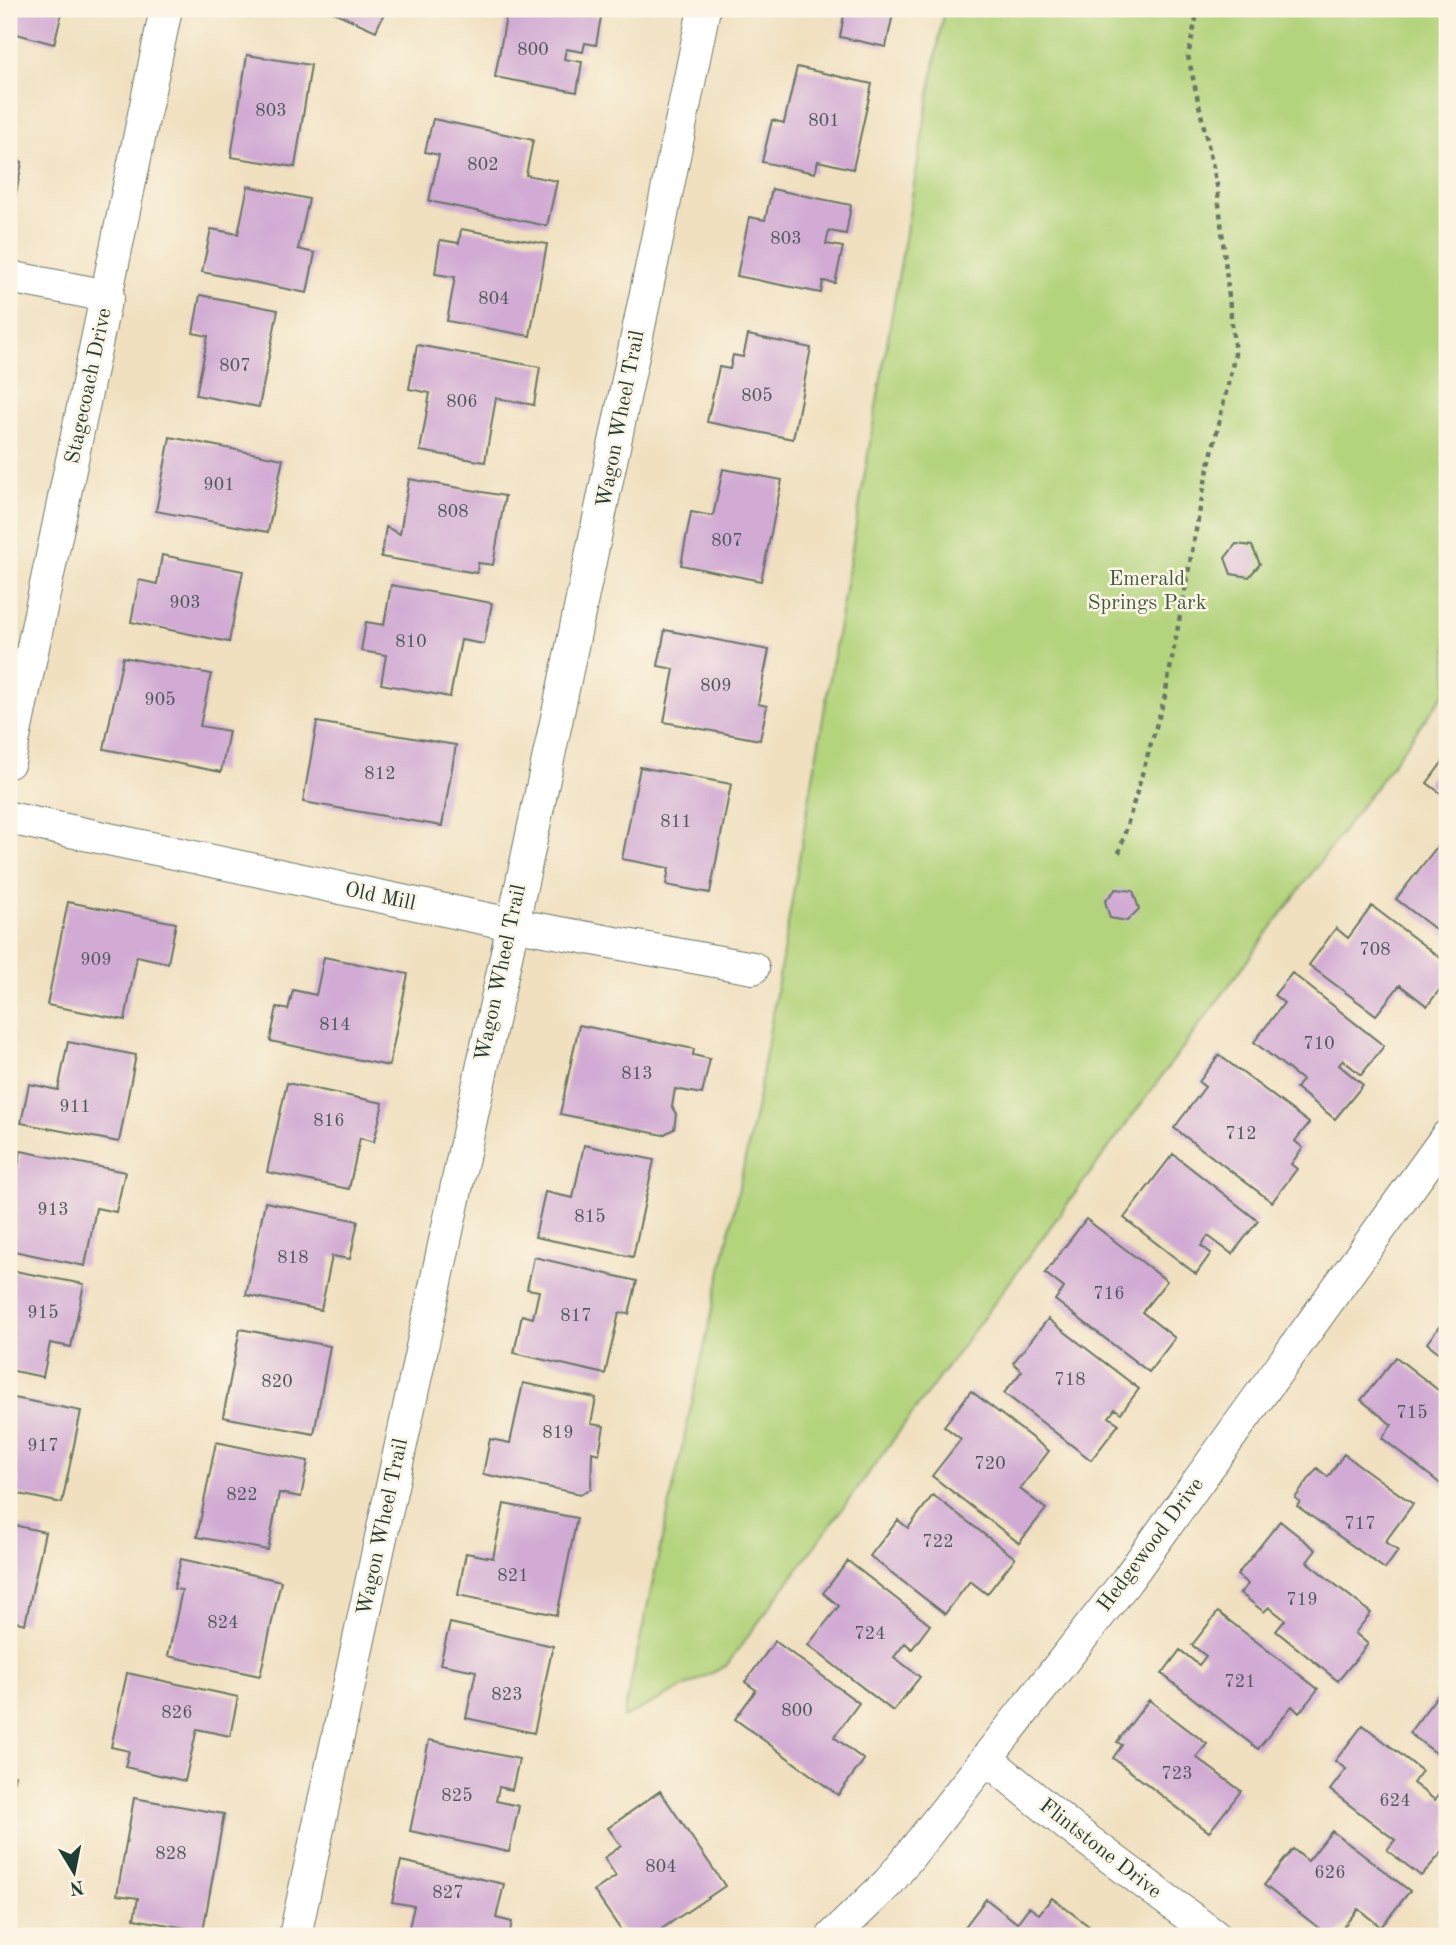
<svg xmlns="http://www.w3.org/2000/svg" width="1456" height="1945" font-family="'Old Standard TT',serif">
<rect width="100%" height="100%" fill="#fcf5e5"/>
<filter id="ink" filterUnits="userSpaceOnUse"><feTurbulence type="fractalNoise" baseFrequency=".0143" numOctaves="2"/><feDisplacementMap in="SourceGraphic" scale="14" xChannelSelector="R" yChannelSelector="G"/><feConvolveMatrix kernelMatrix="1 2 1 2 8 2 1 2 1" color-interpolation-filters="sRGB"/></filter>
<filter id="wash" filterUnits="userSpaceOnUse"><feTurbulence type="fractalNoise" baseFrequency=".00686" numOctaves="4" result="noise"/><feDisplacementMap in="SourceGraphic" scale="28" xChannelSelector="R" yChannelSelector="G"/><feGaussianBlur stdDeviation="1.57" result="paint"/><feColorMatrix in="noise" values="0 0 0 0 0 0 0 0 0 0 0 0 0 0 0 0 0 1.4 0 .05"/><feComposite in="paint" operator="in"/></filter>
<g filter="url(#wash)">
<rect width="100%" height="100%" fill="#f0e0c0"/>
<path fill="#b3d37b" stroke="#698858" stroke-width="2" d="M944,9H1447V690L726,1666L623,1718L757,1105Z"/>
<g id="blocks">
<path fill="#d1abd4" d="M9,9H63L54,44L9,32Z
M327,9H386L376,31Z
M479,9H597L595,16L601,17L596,45L585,43L583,52L566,49L564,59L582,62L577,92L495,77L506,17L479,12Z
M845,9H894L886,47L840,37Z
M247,55L311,65L295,167L231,157Z
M797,67L872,84L853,169L818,161L815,173L762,162L772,120L784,123Z
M9,107L16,108L10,137H9Z
M433,119L533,140L526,175L557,181L547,226L429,201L439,155L425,152Z
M9,159L22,162L13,210L9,209Z
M248,186L309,199L298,249L315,253L307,293L202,272L211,229L238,234Z
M772,189L851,205L846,234L829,231L826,244L843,247L835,283L823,281L821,293L737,276L749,217L765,220Z
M461,229L547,244L530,336L447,321L455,277L435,274L440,240L459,243Z
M200,295L278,310L259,407L196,395L208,336L193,333Z
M748,335L811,348L793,439L707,422L719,367L730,369L733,355L743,357Z
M417,345L540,367L534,405L496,398L485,462L420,451L430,393L409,389Z
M9,346L15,347L10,375H9Z
M170,437L283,459L268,532L156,511Z
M723,469L782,480L761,581L681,565L691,512L713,516Z
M409,479L505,496L493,565L478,563L477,573L381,557L386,527L400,534Z
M1236,544L1252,546L1260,564L1249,577L1231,574L1225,558Z
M162,555L243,571L229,642L131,622L139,580L157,584Z
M391,585L492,603L484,644L461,640L450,697L381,684L386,655L361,651L366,622L384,625Z
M665,630L769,650L758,704L767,706L760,740L664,722L674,669L658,666Z
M123,657L211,674L200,726L229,731L221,772L104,749Z
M317,722L456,745L442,826L303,802Z
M1447,756V798L1427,783Z
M640,767L731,784L710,893L666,885L669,868L622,859Z
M1447,834V938L1396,899Z
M1116,889L1133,891L1139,909L1127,921L1110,918L1105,901Z
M68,902L176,923L168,963L137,956L125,1020L47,1005Z
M1372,906L1447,963V980L1427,1006L1400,985L1376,1015L1309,965L1336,928L1348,938Z
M324,957L408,974L389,1066L270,1041L277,1007L288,1010L293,990L316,995Z
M1292,973L1384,1046L1361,1075L1343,1060L1339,1065L1363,1085L1335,1119L1296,1088L1302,1080L1254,1042L1284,1003L1274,995Z
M579,1025L694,1049L693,1055L710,1059L702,1094L675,1089L672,1107L676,1114L674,1129L663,1135L560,1114Z
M68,1042L136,1055L119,1142L21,1123L29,1084L58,1090Z
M1219,1055L1309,1123L1295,1141L1303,1148L1291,1164L1297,1169L1272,1202L1174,1128L1205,1087L1199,1082Z
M287,1083L383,1103L374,1142L360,1138L349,1189L267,1172Z
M584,1145L654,1160L633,1257L535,1237L545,1192L573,1198Z
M21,1151L125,1172L116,1212L96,1208L85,1266L9,1250V1213Z
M1173,1154L1258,1221L1232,1254L1208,1236L1201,1246L1211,1253L1196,1274L1124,1218Z
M265,1202L358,1221L350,1259L332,1256L321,1310L246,1295Z
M1086,1219L1167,1281L1142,1312L1175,1338L1149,1372L1055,1300L1064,1288L1045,1273Z
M534,1257L637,1281L629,1314L619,1313L605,1374L514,1353L522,1315L533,1318L539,1291L527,1289Z
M9,1270L84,1284L71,1347L50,1343L43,1377L9,1370Z
M1447,1316V1359L1427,1343Z
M1048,1319L1139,1389L1121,1413L1115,1409L1109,1417L1119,1424L1091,1460L1004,1393L1022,1371L1013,1363Z
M240,1329L330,1346L314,1434L223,1417Z
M1396,1357L1447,1397V1489L1382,1438L1392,1425L1361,1400Z
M523,1383L596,1398L591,1424L604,1426L599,1454L592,1452L591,1489L581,1494L483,1474L490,1439L510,1443Z
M971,1391L1049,1451L1020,1489L1046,1509L1019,1543L932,1476L961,1439L944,1426Z
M9,1397L81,1411L62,1503L9,1492V1450L13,1442L9,1441Z
M216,1442L308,1461L301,1497L279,1493L268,1550L197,1537Z
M1344,1454L1413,1504L1385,1542L1398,1551L1385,1569L1297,1506L1300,1502L1295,1498L1317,1468L1328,1477Z
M933,1495L1015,1558L987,1594L970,1581L945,1614L870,1556L898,1520L908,1528Z
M504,1504L577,1518L557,1615L458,1595L466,1553L493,1558Z
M1280,1521L1316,1550L1307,1562L1371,1613L1355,1633L1368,1644L1338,1681L1276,1631L1285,1620L1269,1607L1264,1612L1240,1593L1248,1584L1237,1575Z
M9,1524L45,1532L25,1624L9,1620Z
M181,1559L281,1581L260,1676L168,1656L182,1590L174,1589Z
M848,1561L930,1625L912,1649L905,1643L894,1657L920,1677L893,1711L808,1645L839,1606L823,1593Z
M1218,1612L1318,1689L1299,1713L1292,1706L1258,1749L1162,1674L1180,1650L1199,1665L1206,1656L1192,1645Z
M450,1623L553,1646L534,1733L466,1718L476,1671L440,1664Z
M775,1641L859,1703L834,1737L864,1760L838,1795L735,1719L756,1690L745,1682Z
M127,1673L238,1697L230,1736L197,1729L185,1781L125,1767L129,1751L111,1747Z
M1447,1683V1761L1409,1733Z
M1149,1700L1207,1744L1196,1757L1241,1791L1209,1832L1113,1758L1122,1745L1117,1742Z
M1363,1725L1422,1771L1413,1783L1435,1800L1438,1795L1447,1803V1847L1421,1876L1387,1850L1395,1840L1330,1790L1346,1769L1335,1761Z
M429,1740L519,1759L512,1790L499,1787L496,1801L519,1806L509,1852L410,1831Z
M9,1774L15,1775L10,1798H9Z
M660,1791L725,1886L651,1936H625L594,1891L616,1876L604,1858L621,1846L608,1828Z
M134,1798L224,1814L203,1931L134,1919L138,1898L117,1895Z
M1332,1831L1410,1891L1381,1927L1358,1909L1336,1936H1329L1264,1885L1293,1849L1308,1861Z
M401,1861L504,1884L496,1918L512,1922L509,1936H407L414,1906L392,1902Z
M1052,1898L1102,1936H958L986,1899L1017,1923L1029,1907L1039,1914Z"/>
</g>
</g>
<g filter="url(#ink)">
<use href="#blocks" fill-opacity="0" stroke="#687665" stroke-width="2"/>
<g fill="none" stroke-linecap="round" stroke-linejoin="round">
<defs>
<path id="minor" d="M9,277L108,296
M9,762L166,9
M9,818L511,924L753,968
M987,1759L1070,1827L1215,1936
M295,1936C433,1294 574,653 704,9
M833,1936L889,1882L1127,1580L1447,1136"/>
</defs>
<use href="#minor" stroke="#687665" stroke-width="34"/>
<path stroke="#687665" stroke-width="4.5" stroke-dasharray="5 5" stroke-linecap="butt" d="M1119,853L1165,696L1205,482L1235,354L1217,185L1188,56L1198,9"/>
<use href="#minor" stroke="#fff" stroke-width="32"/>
</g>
</g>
<g text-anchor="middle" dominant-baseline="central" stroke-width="5" stroke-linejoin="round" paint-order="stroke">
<g font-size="18" fill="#4c585c">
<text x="533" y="50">800</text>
<text x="271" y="111">803</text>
<text x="824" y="121">801</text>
<text x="483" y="165">802</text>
<text x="786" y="239">803</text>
<text x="494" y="299">804</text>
<text x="235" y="366">807</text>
<text x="757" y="396">805</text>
<text x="462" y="402">806</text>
<text x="219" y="485">901</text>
<text x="453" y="512">808</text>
<text x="727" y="541">807</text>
<text x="185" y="603">903</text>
<text x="411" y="642">810</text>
<text x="716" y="686">809</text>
<text x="160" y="700">905</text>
<text x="380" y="774">812</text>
<text x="676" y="822">811</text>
<text x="1375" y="950">708</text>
<text x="96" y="960">909</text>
<text x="335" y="1025">814</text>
<text x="1319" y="1044">710</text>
<text x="637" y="1074">813</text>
<text x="75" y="1107">911</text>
<text x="329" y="1121">816</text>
<text x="1241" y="1134">712</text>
<text x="53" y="1210">913</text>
<text x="590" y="1217">815</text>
<text x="293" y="1258">818</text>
<text x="1109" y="1294">716</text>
<text x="43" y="1313">915</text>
<text x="576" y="1316">817</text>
<text x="1070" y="1380">718</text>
<text x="277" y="1382">820</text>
<text x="1412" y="1413">715</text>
<text x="558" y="1433">819</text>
<text x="43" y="1446">917</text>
<text x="990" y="1464">720</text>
<text x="242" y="1495">822</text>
<text x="1360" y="1524">717</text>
<text x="938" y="1542">722</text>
<text x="513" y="1576">821</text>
<text x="1302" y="1600">719</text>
<text x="223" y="1623">824</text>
<text x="870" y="1634">724</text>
<text x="1240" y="1682">721</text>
<text x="507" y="1695">823</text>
<text x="797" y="1711">800</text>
<text x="177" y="1713">826</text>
<text x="1177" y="1774">723</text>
<text x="457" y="1796">825</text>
<text x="1395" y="1801">624</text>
<text x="171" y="1854">828</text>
<text x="661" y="1867">804</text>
<text x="1330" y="1873">626</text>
<text x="448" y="1893">827</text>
</g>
<g font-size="21" fill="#1f3d34" stroke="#fcf5e5">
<text transform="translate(89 386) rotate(-78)">Stagecoach Drive</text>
<text transform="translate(621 419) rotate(-79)">Wagon Wheel Trail</text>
<text transform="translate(380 897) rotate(12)">Old Mill</text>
<text transform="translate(501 973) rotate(-78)">Wagon Wheel Trail</text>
<text transform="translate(383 1527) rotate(-78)">Wagon Wheel Trail</text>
<text transform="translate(1151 1545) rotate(-53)">Hedgewood Drive</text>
<text transform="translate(1100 1849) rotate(38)">Flintstone Drive</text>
</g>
<g font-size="21" fill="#3d5b42" stroke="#fcf5e5">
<text x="1147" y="579">Emerald<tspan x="1147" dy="24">Springs Park</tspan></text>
</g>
</g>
<rect width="1456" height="1945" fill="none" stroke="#fcf5e5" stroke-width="35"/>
<g transform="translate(74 1872) rotate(170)" stroke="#fcf5e5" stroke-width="5" paint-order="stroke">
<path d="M0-5L12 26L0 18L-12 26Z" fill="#1f3d34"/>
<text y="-10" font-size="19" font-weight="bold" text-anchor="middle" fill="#1f3d34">N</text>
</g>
</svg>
